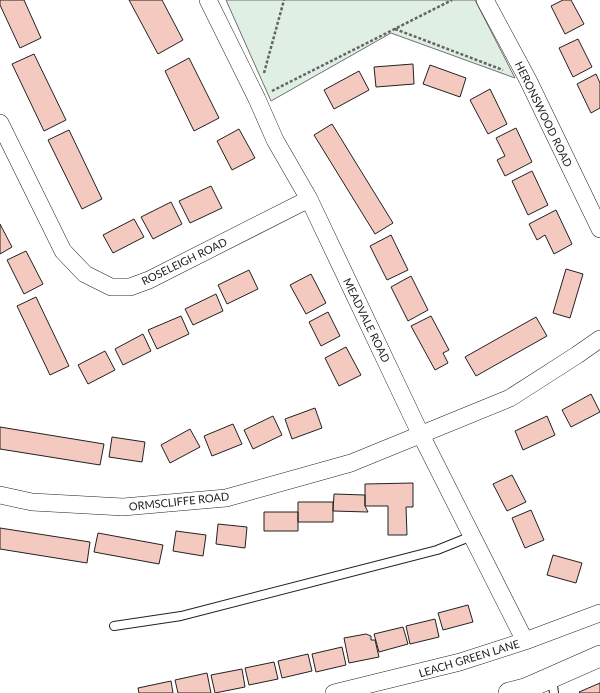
<svg xmlns="http://www.w3.org/2000/svg" width="600" height="693" font-family="Lato,sans-serif">
<rect width="100%" height="100%" fill="#fff"/>
<path fill="#e0efe3" stroke="#6f6f6f" d="M226,0H475L515,78L391,33L271,101Z"/>
<path fill="#f3c9c0" stroke="#222" d="M0,0H24L41,38L20,48L0,5Z
M129,0H162L183,40L158,54Z
M563,0H571L584,24L565,34L551,6Z
M578,39L592,67L573,77L559,48Z
M34,54L66,120L44,131L12,64Z
M189,58L219,118L194,131L165,71Z
M413,64L414,84L376,87L374,67Z
M430,65L466,78L460,97L423,84Z
M359,71L369,90L334,109L324,90Z
M596,74L600,83V108L591,113L577,84Z
M490,89L507,124L488,134L470,100Z
M332,124L393,223L375,234L314,135Z
M516,128L532,162L505,176L497,160L505,156L496,138Z
M239,129L255,158L232,170L217,141Z
M69,130L102,199L82,209L48,140Z
M532,171L548,205L528,215L512,181Z
M211,186L222,208L190,223L179,201Z
M171,202L182,224L153,239L141,217Z
M556,210L572,244L554,254L545,235L537,240L529,224Z
M134,219L144,237L113,253L103,235Z
M0,224L12,247L0,254Z
M391,235L408,270L387,280L370,246Z
M26,251L43,284L24,294L7,260Z
M566,269L583,274L570,318L553,313Z
M249,270L258,289L227,304L218,285Z
M311,274L326,303L306,314L290,285Z
M411,276L428,310L408,321L391,287Z
M216,294L223,311L193,325L185,309Z
M36,297L69,366L50,375L17,306Z
M328,312L340,336L321,346L309,322Z
M181,316L189,334L157,349L148,330Z
M431,316L449,350L443,353L448,363L435,370L411,326Z
M536,317L547,336L476,376L465,357Z
M143,334L151,351L123,365L115,349Z
M346,347L361,375L339,386L325,358Z
M105,351L115,370L88,384L78,365Z
M591,394L600,412L571,427L562,410Z
M315,408L322,428L292,439L285,419Z
M273,416L282,435L253,449L244,430Z
M547,416L555,435L523,450L515,431Z
M233,424L242,444L212,456L204,436Z
M0,427L104,444L100,465L0,449Z
M190,429L200,447L170,463L161,445Z
M112,437L145,442L142,462L109,457Z
M512,475L526,502L507,511L493,484Z
M413,483V507H406L407,535H388V506H365V484Z
M334,494L365,495V506L368,512L333,511Z
M298,502H333V522H298Z
M531,510L544,540L525,548L512,518Z
M264,512H298V531H264Z
M218,524L247,527L245,548L216,544Z
M0,528L90,542L87,563L0,549Z
M176,531L206,535L203,556L173,551Z
M98,533L163,545L159,564L94,552Z
M553,555L582,563L576,583L547,575Z
M468,605L473,622L443,630L438,613Z
M435,619L439,637L410,644L406,626Z
M403,627L408,644L379,652L374,634Z
M366,634L371,636V640H375L379,657L349,663L344,638Z
M342,647L346,665L316,672L312,654Z
M308,654L312,671L282,678L278,661Z
M274,662L278,679L249,685L245,668Z
M242,669L245,687L215,693L211,675Z
M207,673L211,693H178L175,680Z
M171,681L173,693H139L138,688Z
M600,683V693H580L579,692Z"/>
<g fill="none" stroke-linecap="round" stroke-linejoin="round">
<defs>
<path id="service" d="M114,626L181,616L437,550L472,536
M552,678L554,693"/>
<path id="minor" d="M208,0L257,99L275,140L309,199L420,433L525,641
M485,0L528,80L600,229
M0,123L63,251L85,274L111,287H130L149,280L309,199
M0,495L32,502L123,507L226,498L351,463L510,398L577,355L600,339
M334,693L460,662L525,641L600,613"/>
<path id="tertiary" d="M509,693L525,689L600,656"/>
</defs>
<use href="#service" stroke="#222" stroke-width="10"/>
<use href="#minor" stroke="#222" stroke-width="18"/>
<use href="#tertiary" stroke="#222" stroke-width="22"/>
<path stroke="#646464" stroke-width="2.5" stroke-dasharray="3 2" stroke-linecap="butt" d="M395,29L503,70
M264,73L284,0
M272,91L452,0"/>
<use href="#service" stroke="#fff" stroke-width="8"/>
<use href="#minor" stroke="#fff" stroke-width="17"/>
<use href="#tertiary" stroke="#fff" stroke-width="21"/>
</g>
<g text-anchor="middle" dominant-baseline="central" stroke-width="3" stroke-linejoin="round" paint-order="stroke">
<g font-size="11" fill="#222" stroke="#fff">
<text transform="translate(544 114) rotate(64)">HERONSWOOD ROAD</text>
<text transform="translate(184 261) rotate(-26)">ROSELEIGH ROAD</text>
<text transform="translate(367 320) rotate(64)">MEADVALE ROAD</text>
<text transform="translate(179 501) rotate(-6)">ORMSCLIFFE ROAD</text>
<text transform="translate(469 658) rotate(-17)">LEACH GREEN LANE</text>
</g>
</g>
</svg>
